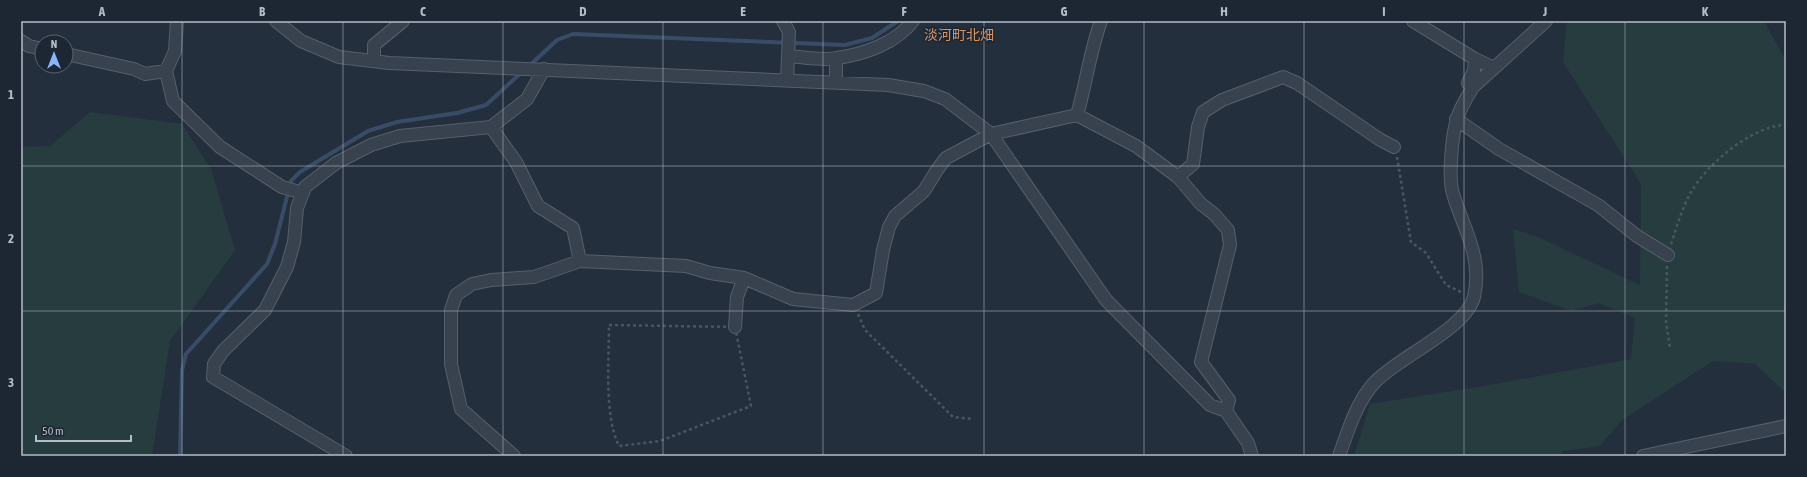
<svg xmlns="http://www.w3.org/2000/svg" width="1807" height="477" font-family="'Asap Condensed','Noto Sans JP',sans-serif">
<rect width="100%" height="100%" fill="#242f3e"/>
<path fill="#263c3f" d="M1567,21H1764L1783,56L1786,57V393L1755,364L1713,361L1622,420L1600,446L1563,451L1559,456H1354L1370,404L1484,386L1631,359L1635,318L1599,303L1571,311L1519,292L1513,229L1538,237L1640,285L1641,184L1563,62Z
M90,112L182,124L211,169L235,250L170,341L152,456H21V147L50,146Z"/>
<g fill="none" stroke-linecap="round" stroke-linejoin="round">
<path stroke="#394c67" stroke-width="4" d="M528,67L557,40L573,34L845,45L872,38L898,21
M180,456L182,370L186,354L267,264L275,244L291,181L300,172L368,131L397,122L457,113L486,105L523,71"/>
<defs>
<path id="minor" d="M177,21L175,51L166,71L173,101L220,147L282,187L303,193
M276,21L301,41L339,57L389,63L888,85L924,91L945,99L991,134L1106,300L1210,405L1226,411L1248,443L1252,456
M783,21L789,32L787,80
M1413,21L1475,59L1494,68
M21,41L29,46L42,49
M66,54L134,69L145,74L166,71
M788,56C803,57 822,61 837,58C865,54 896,43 913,21
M374,61V45L403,21
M836,82V58
M1473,87L1468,83L1474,71L1475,59
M1077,115L1136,146L1178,177L1201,204L1214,214L1228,230L1230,245L1201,362L1229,400L1226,411
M1456,119L1499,149L1598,205L1637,236L1668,255
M491,127L516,162L538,206L573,228L580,261
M1178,177L1193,164L1198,127L1203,112L1222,100L1283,77L1297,83L1379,139L1394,147
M744,278L793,299L853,305L876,293L883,250L889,227L895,216L924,191L937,170L946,158L991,134L1077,115C1086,84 1090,51 1101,21
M346,456L213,377L214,364L223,351L265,310L287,267L294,242L297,208L305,187L336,163L371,145L400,136L491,127L527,99L544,69
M514,456L461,409L451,364V310L456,295L472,284L491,280L534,277L580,261L686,266L710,273L744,278L737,297L735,327
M1339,456C1348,431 1356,403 1374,383C1398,357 1466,329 1474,297C1483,257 1464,230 1453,194C1448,178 1452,135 1457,119C1460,108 1467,97 1473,87L1546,21
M1643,456L1786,426"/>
</defs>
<use href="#minor" stroke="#565f6c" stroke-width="14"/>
<path stroke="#44595c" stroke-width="2.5" stroke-dasharray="3 3" stroke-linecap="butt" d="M1397,157L1411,242L1426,253L1446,285L1463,293
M1671,244C1677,226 1682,208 1691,192C1707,164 1753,125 1786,125
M1667,266L1666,322L1670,348
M858,314L865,330L953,417L972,419
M609,325L735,327L751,406L660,441L619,446C604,416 609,360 609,325Z"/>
<use href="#minor" stroke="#38414e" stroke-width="12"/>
</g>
<path fill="none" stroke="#b4bcc9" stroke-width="1" stroke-opacity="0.55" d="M182,21V456M343,21V456M503,21V456M663,21V456M823,21V456M984,21V456M1144,21V456M1304,21V456M1464,21V456M1625,21V456M21,166H1786M21,311H1786"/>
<g text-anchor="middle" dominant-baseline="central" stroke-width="3" stroke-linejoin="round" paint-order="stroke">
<g font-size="14" fill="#d59563" stroke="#1d2633">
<text x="959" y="35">淡河町北畑</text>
</g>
</g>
<rect width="1807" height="477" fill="none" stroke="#1d2633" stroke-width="44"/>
<g transform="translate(54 54)"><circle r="19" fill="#1d2633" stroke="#59626f"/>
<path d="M0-3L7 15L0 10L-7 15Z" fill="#8ab4f8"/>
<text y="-6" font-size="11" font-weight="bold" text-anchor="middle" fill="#b4bcc9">N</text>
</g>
<path d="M36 435v6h95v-6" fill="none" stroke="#b4bcc9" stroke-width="2"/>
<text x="42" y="435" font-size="12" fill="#b4bcc9" stroke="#1d2633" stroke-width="3" paint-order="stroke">50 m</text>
<rect x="22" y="22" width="1763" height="433" fill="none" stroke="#b4bcc9" stroke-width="1.5"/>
<g font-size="13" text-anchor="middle" font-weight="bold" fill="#b4bcc9">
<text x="102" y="16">A</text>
<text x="262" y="16">B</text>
<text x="423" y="16">C</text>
<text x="583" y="16">D</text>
<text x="743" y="16">E</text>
<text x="904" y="16">F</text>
<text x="1064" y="16">G</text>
<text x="1224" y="16">H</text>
<text x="1384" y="16">I</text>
<text x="1545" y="16">J</text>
<text x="1705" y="16">K</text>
<text x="11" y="99">1</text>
<text x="11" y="243">2</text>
<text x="11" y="387">3</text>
</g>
</svg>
